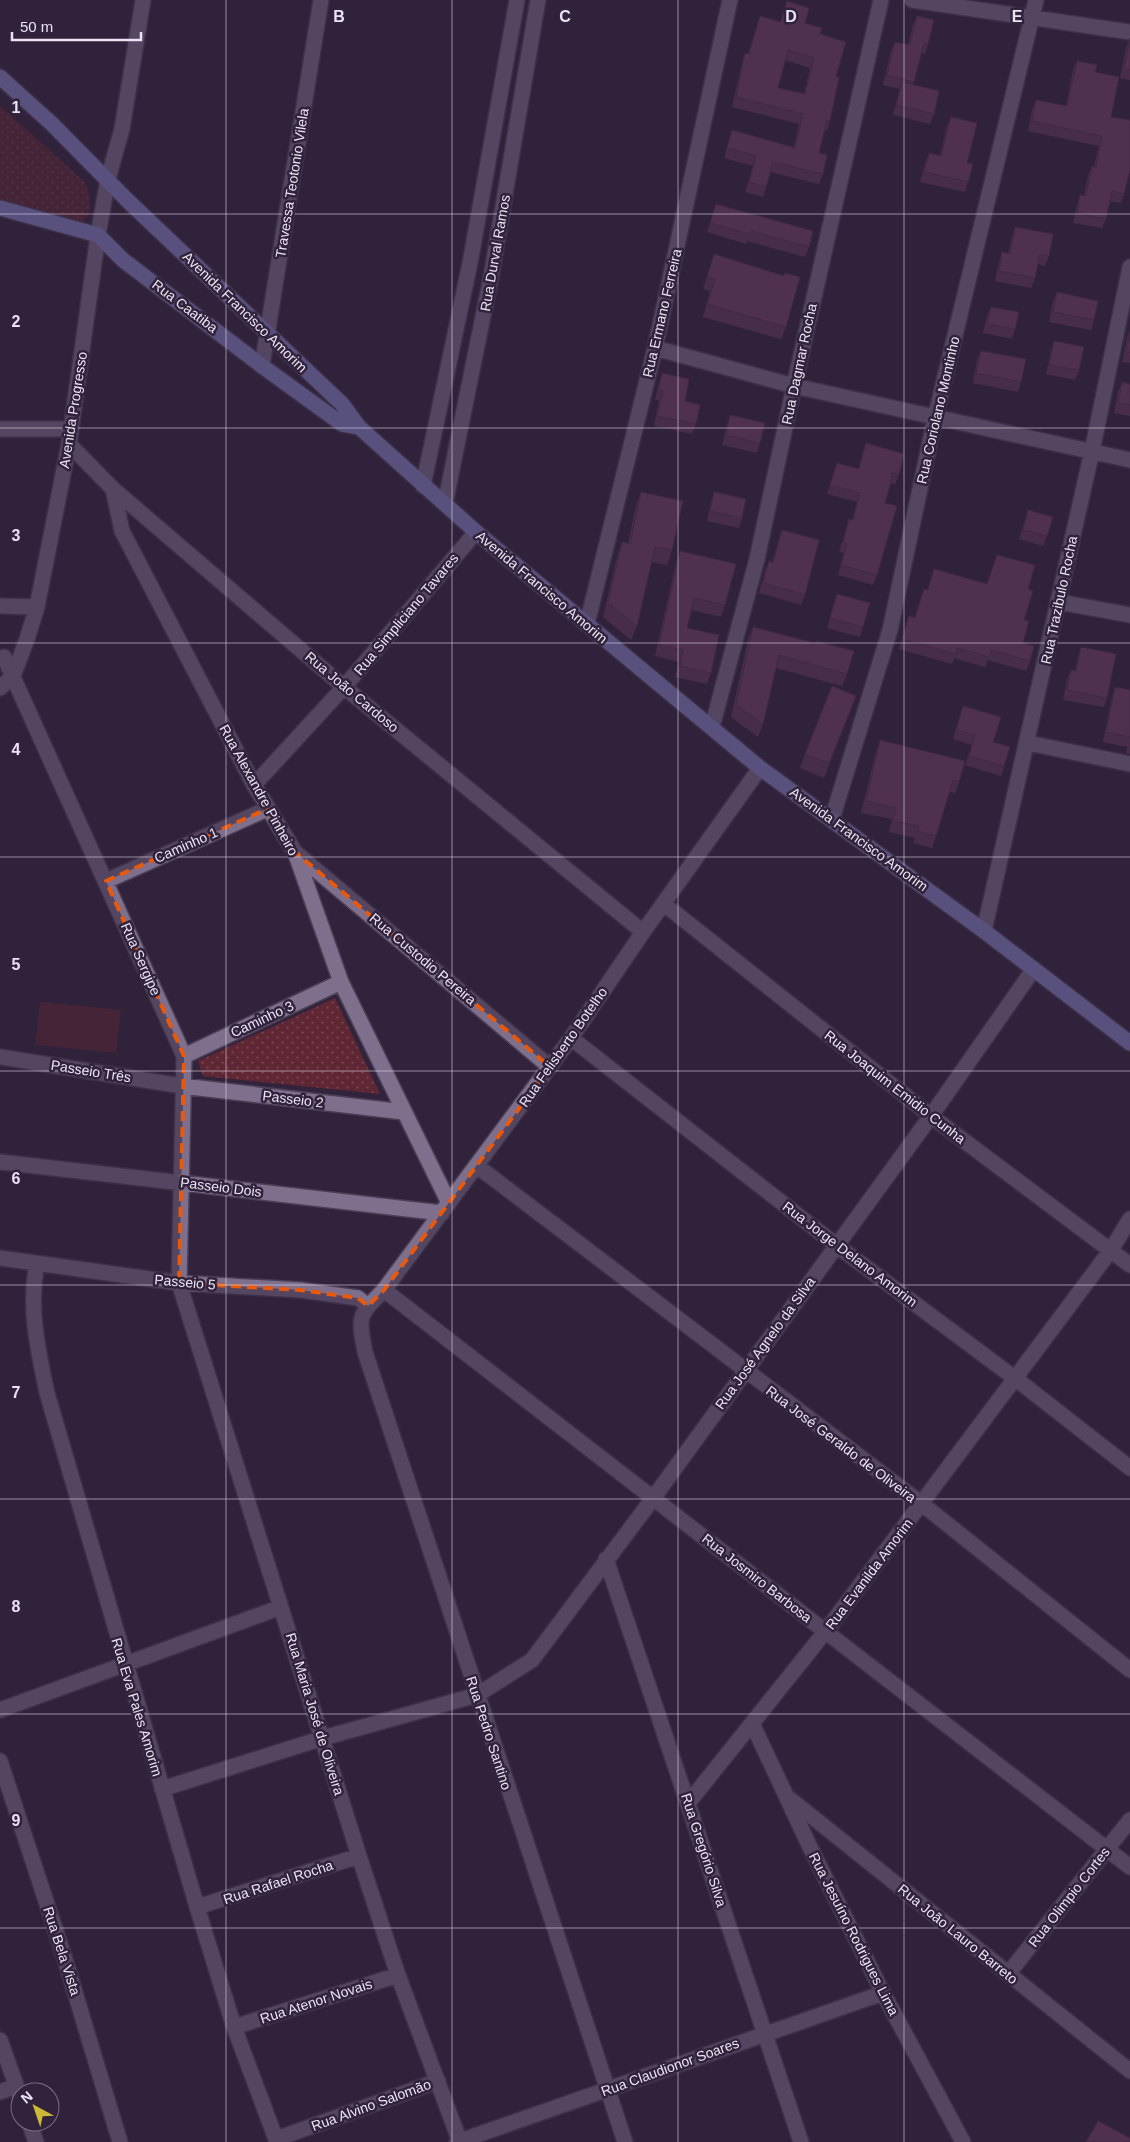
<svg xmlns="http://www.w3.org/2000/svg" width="1130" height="2142" font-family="Arial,sans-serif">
<defs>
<pattern id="park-dots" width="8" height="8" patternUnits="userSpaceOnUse" patternTransform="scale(1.25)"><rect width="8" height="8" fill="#5f2733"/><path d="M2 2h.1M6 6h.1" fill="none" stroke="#764651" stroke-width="1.8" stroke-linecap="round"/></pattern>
</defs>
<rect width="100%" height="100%" fill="#31233c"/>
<path fill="#5f2733" d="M40,1002L121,1010L116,1053L35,1045Z"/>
<path fill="url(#park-dots)" d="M0,106L85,182C90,194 95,212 82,222L74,221L0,200Z
M335,998L380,1094L203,1076L198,1061Z"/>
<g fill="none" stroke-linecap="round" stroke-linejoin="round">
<defs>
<path id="minor" d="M912,0L1130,32
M655,348L794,386L1130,460
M262,366L321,0
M0,429H71
M69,444L113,489L344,687L643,932
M423,486L470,263L517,0
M113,489L122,531L254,785L295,852L341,982L449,1203
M445,504L491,277L538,0
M1059,602L1130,615
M0,606L37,607
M587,624L655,348L730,0
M4,657L184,1056L179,1283L359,1856L398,1975L460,2142
M0,688L13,676L27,639L37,607L69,444L98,235L108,179L122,129L143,0
M712,727L757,559L794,386L881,0
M1028,743L1130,764
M254,785L344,687L476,532
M832,819L890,630L935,418L1036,0
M296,853L550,1067
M106,881L267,809
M664,904L931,1116L1130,1265
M984,931L1092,451L1130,267
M571,1038L836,1245L1016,1379L1130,1468
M184,1056L341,982
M0,1057L182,1086L404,1112
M0,1162L442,1213
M477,1166L922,1504L1130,1670
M0,1258L179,1283L300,1290L358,1298L368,1306
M37,1264C28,1307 38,1350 47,1393L197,1907L234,2027L277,2142
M384,1290L1130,1867
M606,1559L801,2142
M0,1710L281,1607
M752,1723L809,1845L883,1993L963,2142
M0,1761L64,1956L120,2142
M162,1789L323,1738L477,1695L532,1660L654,1497L931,1116L1033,970
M790,1799L1130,2071
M689,1802L825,1632L1111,1250L1130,1219
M197,1907L359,1856
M1008,1974L1130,1820
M234,2027L398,1975
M0,2040L20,2096
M0,2092L16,2086
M29,2122L36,2142
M276,2139L438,2081
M457,2142L883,1993
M625,2142L365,1352C358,1315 358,1316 384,1290L571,1038L643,932L760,768"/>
<path id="major" d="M0,77L52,124L128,201L342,404L359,427L476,532L760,768L984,931L1130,1043
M0,208L98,235L123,260L262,366L342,424L359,427"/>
</defs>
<use href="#minor" stroke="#4b3f55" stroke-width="18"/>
<use href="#major" stroke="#4b3f55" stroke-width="18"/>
<use href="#minor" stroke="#7e6f8d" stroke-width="15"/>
<use href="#major" stroke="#8b8bcc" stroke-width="15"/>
</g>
<path fill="#643a58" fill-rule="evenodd" d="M787,1L805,23L820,34L836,76L830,121L827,131L824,130L819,153L823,174L819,184L771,172L763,197L745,192L753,166L724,158L732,130L794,147L799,124L732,107L742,63L745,53L748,54L760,16L780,22ZM785,60L810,68L804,94L778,88Z
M917,16L928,44L925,54L921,53L913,85L934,114L930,124L893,115L900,89L883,85L891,51L895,42L908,45L913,25Z
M1130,38V80L1120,78L1126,48Z
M1077,61L1095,72L1111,117L1124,194L1121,203L1110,201L1106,219L1102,228L1073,223L1077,205L1080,195L1084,196L1088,176L1092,166H1094L1099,146L1028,131L1032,110L1036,100L1066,106L1073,70Z
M951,117L967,163L968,182L965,192L920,182L925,163L929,153L940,156L947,126Z
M716,204L809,247L805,257L747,241L746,244L707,232Z
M1015,227L1049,256L1045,266L1038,264L1035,278L1031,288L995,281L999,262L1002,252L1008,254L1012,237Z
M714,254L786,327L781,339L703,317L710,291L703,289Z
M1057,292L1094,320L1091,330L1049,322L1053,302Z
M991,307L1015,329L1012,339L983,333L987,316Z
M1130,330V363L1122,362L1127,338Z
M1054,341L1079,370L1075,380L1046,374L1051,351Z
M981,351L1021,382L1018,392L973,383L977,360Z
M662,373L685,401L696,424L692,434L654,426L659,400H655L659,383Z
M1122,382L1130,384V416L1114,413L1118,392Z
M730,415L760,443L757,453L722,445L727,425Z
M866,443L899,474L895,484L891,483L885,503L877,575L873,585L838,575L844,553L839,552L846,529L849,519L852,520L857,502L827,494L837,463L858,469Z
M641,492L672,550L667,565L651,562L637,626L631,640L603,617L617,557L622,542L628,543L636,506Z
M714,492L742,518L739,528L707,521L711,502Z
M1028,510L1047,536L1043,546L1019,539Z
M782,530L805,595L801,605L759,593L765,571L769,561L772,562Z
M680,551L725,605L721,617L691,610L687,628L711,673L707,684L675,677L679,662L655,656L676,563Z
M934,569L987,584L1028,589L1024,620L1023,643L1030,661L1026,671L988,660L985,667L954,658L952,664L899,649L909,616L915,618L924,589L927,590Z
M837,594L863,627L860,637L827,628Z
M753,627L847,674L842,686L776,668L763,724L758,737L731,717L748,640Z
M1081,647L1107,698L1104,707L1063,700L1067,680L1071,670L1075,671L1078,657Z
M1115,687L1130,690V754L1126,753L1127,747L1103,742L1112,697Z
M856,696L824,778L800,768L805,754Z
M963,706L993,742L1004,766L1001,776L965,765L972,745L953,739Z
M880,740L959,782L955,793L949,792L936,836L932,848L913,843L915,838L889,832L892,819L861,813L876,752Z"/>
<path fill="#513047" d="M856,696L851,710L824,778L829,763Z"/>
<path fill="#744466" stroke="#513047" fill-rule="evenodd" d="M787,1L809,8L805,23L822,28L820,34L846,42L836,76L839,77L830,121L827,120L819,153L827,155L823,174L773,162L766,187L749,182L756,156L727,148L732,130L795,148L803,114L736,97L745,53L749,54L760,16L781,22ZM788,50L814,58L805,94L778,88Z
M917,16L934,20L928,44L924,43L914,82L887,75L895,42L910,45Z
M1130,38V70L1124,69Z
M1077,61L1097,65L1095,72L1119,77L1111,117L1130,120V170L1124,194L1112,191L1106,219L1077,213L1080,195L1086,196L1092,166L1096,167L1102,136L1032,121L1036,100L1067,106Z
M902,82L939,91L934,114L896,105Z
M951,117L977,123L967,163L973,164L968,182L924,172L929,153L941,156Z
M716,204L813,231L809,247L751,231L750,234L710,223Z
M1015,227L1053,234L1049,256L1040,254L1035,278L999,271L1002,252L1010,254Z
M714,254L784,276L785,273L800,277L786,327L707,304L715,279L707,277Z
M1057,292L1098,301L1094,320L1053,312Z
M991,307L1019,312L1015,329L987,324Z
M1130,332V352H1126Z
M1054,341L1084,347L1079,370L1049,365Z
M981,351L1026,359L1021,382L976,373Z
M662,373L689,379L685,401L700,405L696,424L657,416L663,391L658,390Z
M1122,382L1130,384V405L1118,403Z
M730,415L765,423L760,443L726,435Z
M866,443L904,454L899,474L893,473L885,503L897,506L877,575L841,565L847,544L843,542L849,519L853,520L860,493L830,485L837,463L859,469Z
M641,492L683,501L672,550L655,547L637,626L608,603L622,542L630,544Z
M714,492L746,499L742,518L710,511Z
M1028,510L1053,517L1047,536L1023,530Z
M782,530L819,540L805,595L763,583L769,561L773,563Z
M680,551L736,564L725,605L694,598L687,628L719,635L711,673L680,666L683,650L659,645Z
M997,555L1035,565L1028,589L1033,591L1024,620L1029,621L1023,643L1034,646L1030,661L991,650L989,657L957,648L956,654L902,639L909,616L915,618L924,589L928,590L934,569L987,584Z
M837,594L870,603L863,627L830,618Z
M753,627L815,643L816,641L854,651L847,674L779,655L763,724L736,705Z
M1081,647L1116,654L1107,698L1067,690L1071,670L1076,671Z
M832,686L856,696L829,763L805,754Z
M1115,687L1130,690V737L1106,732Z
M963,706L1001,717L993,742L1010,747L1004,766L969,756L975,735L956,730Z
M880,740L965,761L959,782L953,780L936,836L918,831L919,826L893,821L896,808L866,801Z
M1098,2121L1130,2138V2142H1086Z"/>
<path d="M0 0H1130V2142H0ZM267,809L295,852L550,1067L384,1290L368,1306L358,1298L300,1290L179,1283L184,1056L106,881Z" fill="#31233c" fill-opacity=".55" fill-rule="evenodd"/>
<path fill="none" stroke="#e8590c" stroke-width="4" stroke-dasharray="10 6" stroke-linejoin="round" d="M267,809L295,852L550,1067L384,1290L368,1306L358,1298L300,1290L179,1283L184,1056L106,881Z"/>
<path fill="none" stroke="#ebe2f3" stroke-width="1" stroke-opacity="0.55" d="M226,0V2142M452,0V2142M678,0V2142M904,0V2142M0,214H1130M0,428H1130M0,643H1130M0,857H1130M0,1071H1130M0,1285H1130M0,1499H1130M0,1714H1130M0,1928H1130"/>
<g text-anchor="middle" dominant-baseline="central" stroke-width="5" stroke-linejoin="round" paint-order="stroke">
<g font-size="14" fill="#ebe2f3" stroke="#31233c">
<text transform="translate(292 183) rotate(-81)">Travessa Teotonio Vilela</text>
<text transform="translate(495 253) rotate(-80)">Rua Durval Ramos</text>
<text transform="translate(185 306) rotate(37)">Rua Caatiba</text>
<text transform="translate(245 312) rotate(44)">Avenida Francisco Amorim</text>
<text transform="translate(662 313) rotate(-77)">Rua Ermano Ferreira</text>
<text transform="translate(799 364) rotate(-78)">Rua Dagmar Rocha</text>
<text transform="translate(73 410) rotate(-81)">Avenida Progresso</text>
<text transform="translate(938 410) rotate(-77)">Rua Coriolano Montinho</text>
<text transform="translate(542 587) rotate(40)">Avenida Francisco Amorim</text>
<text transform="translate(1059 600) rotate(-78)">Rua Trazibulo Rocha</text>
<text transform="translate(406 614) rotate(-50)">Rua Simpliciano Tavares</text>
<text transform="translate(352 692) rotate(40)">Rua João Cardoso</text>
<text transform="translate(259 790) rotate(61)">Rua Alexandre Pinheiro</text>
<text transform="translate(859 839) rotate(36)">Avenida Francisco Amorim</text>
<text transform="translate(186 845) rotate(-24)">Caminho 1</text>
<text transform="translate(141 959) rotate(66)">Rua Sergipe</text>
<text transform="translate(423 959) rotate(40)">Rua Custodio Pereira</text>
<text transform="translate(262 1019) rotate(-25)">Caminho 3</text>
<text transform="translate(563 1047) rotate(-55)">Rua Felisberto Botelho</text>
<text transform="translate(91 1071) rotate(9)">Passeio Três</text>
<text transform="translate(895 1087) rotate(38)">Rua Joaquim Emidio Cunha</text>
<text transform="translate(293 1099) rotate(7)">Passeio 2</text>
<text transform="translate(221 1187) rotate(7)">Passeio Dois</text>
<text transform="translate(850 1254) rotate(37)">Rua Jorge Delano Amorim</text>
<text transform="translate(185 1282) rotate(5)">Passeio 5</text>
<text transform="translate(765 1343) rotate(-54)">Rua José Agnelo da Silva</text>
<text transform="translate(841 1444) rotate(37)">Rua José Geraldo de Oliveira</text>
<text transform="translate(869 1574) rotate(-53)">Rua Evanilda Amorim</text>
<text transform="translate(757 1578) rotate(38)">Rua Josmiro Barbosa</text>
<text transform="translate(137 1707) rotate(73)">Rua Eva Pales Amorim</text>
<text transform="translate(315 1714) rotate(73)">Rua Maria José de Oliveira</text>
<text transform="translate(489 1733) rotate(72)">Rua Pedro Santino</text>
<text transform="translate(704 1850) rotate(72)">Rua Gregório Silva</text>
<text transform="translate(278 1882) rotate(-18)">Rua Rafael Rocha</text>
<text transform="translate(1069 1897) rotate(-52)">Rua Olimpio Cortes</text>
<text transform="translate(854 1934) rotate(63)">Rua Jesuíno Rodrigues Lima</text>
<text transform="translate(958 1934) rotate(39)">Rua João Lauro Barreto</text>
<text transform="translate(62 1951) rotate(72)">Rua Bela Vista</text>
<text transform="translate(316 2001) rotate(-18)">Rua Atenor Novais</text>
<text transform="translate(670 2067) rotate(-20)">Rua Claudionor Soares</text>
<text transform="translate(371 2105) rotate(-20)">Rua Alvino Salomão</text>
</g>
</g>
<g font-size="16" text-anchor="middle" font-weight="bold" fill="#ebe2f3" stroke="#31233c" stroke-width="5" stroke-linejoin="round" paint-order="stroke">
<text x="339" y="22">B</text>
<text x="565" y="22">C</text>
<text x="791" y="22">D</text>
<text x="1017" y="22">E</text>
<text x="16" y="113">1</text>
<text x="16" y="327">2</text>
<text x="16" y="541">3</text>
<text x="16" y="755">4</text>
<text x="16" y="970">5</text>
<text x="16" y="1184">6</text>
<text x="16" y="1398">7</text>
<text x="16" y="1612">8</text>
<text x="16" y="1826">9</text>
</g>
<g transform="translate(35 2107) rotate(320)"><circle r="24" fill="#31233c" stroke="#7b6f85"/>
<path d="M0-4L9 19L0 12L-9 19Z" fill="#ceb837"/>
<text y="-8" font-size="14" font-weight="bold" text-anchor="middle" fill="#ebe2f3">N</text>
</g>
<path d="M12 32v8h129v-8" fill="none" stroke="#ebe2f3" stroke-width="2.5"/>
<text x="20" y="32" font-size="15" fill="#ebe2f3" stroke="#31233c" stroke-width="4" paint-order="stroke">50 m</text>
</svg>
